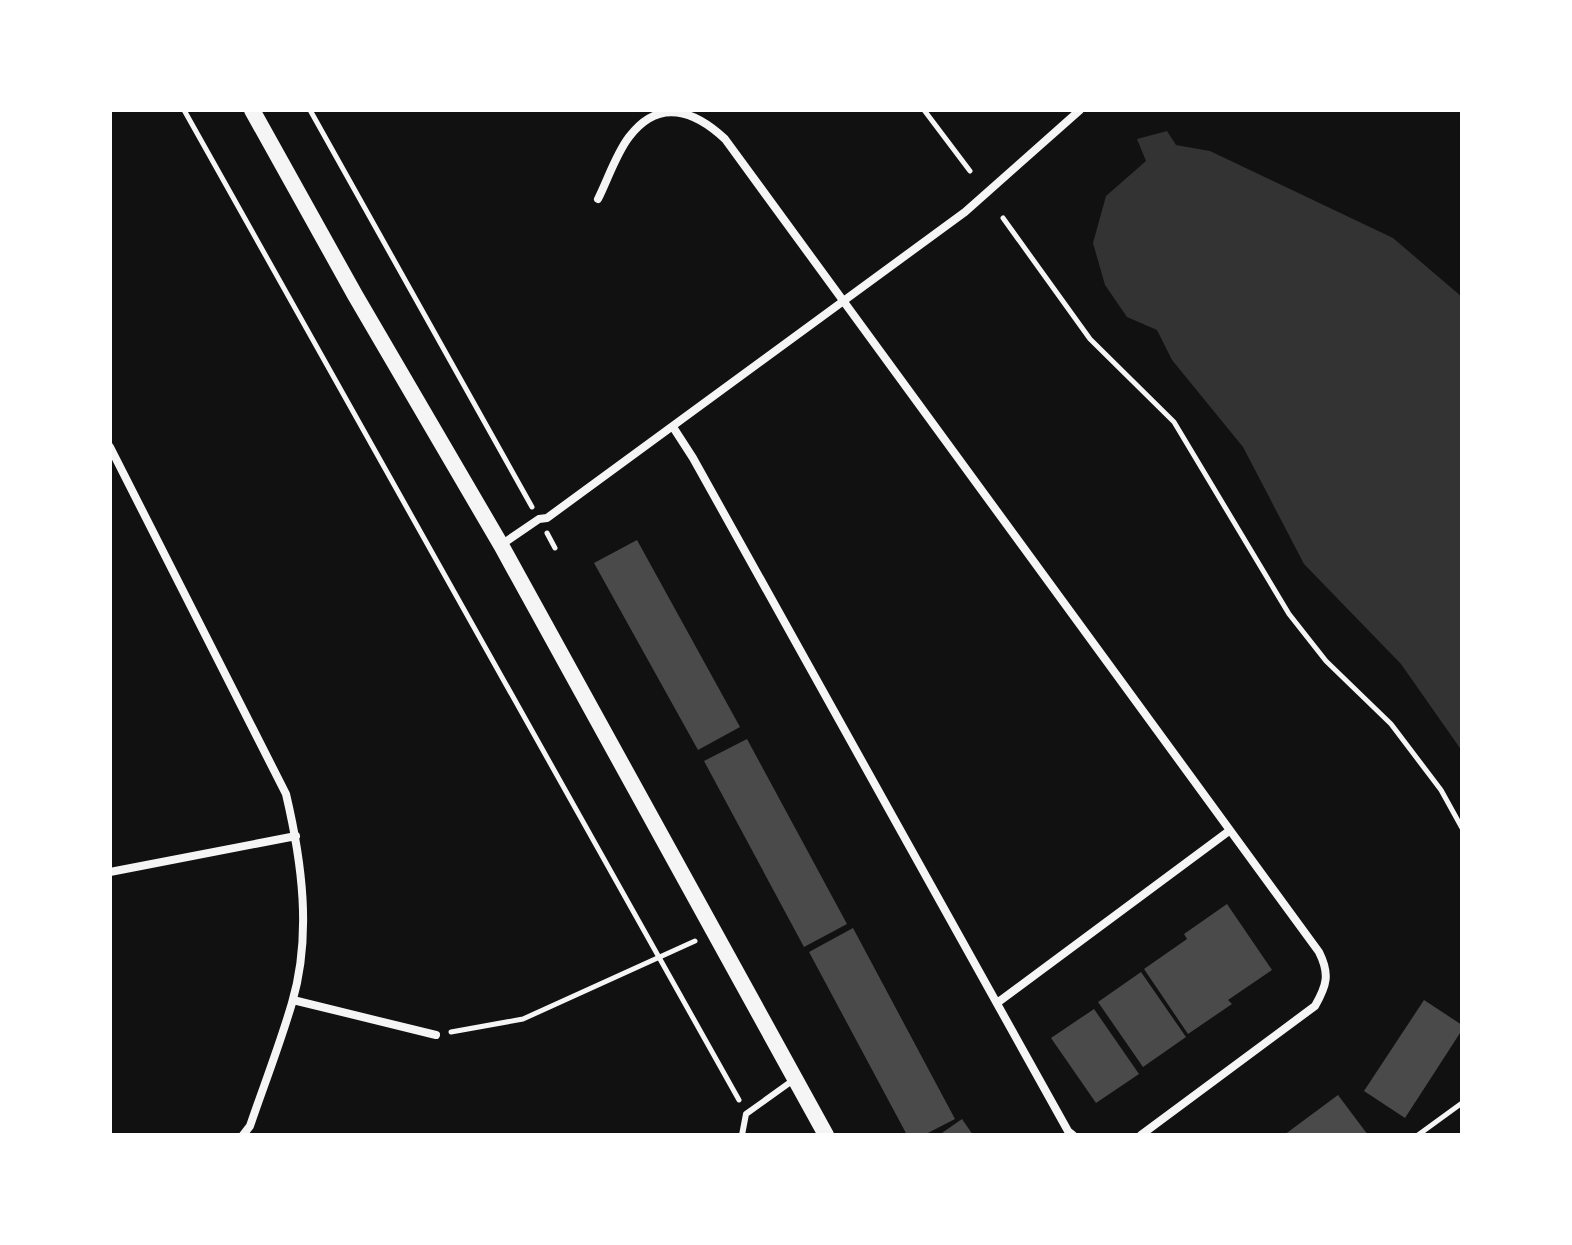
<svg xmlns="http://www.w3.org/2000/svg" width="1572" height="1245" font-family="Karla,sans-serif">
<rect width="100%" height="100%" fill="#111"/>
<path fill="#333" d="M1167,131L1176,145L1210,151L1393,238L1462,297V751L1401,664L1304,564L1243,447L1172,360L1157,330L1127,317L1105,285L1093,243L1106,196L1146,161L1137,139Z"/>
<path fill="#4a4a4a" d="M637,540L740,727L698,750L594,563Z
M747,739L847,924L804,947L704,761Z
M1227,904L1272,970L1228,1000L1232,1004L1188,1034L1144,969L1187,939L1184,934Z
M853,928L955,1119L924,1135H907L809,952Z
M1141,972L1186,1037L1143,1067L1098,1002Z
M1424,1000L1462,1025V1030L1405,1118L1364,1091Z
M1094,1009L1139,1074L1096,1103L1051,1038Z
M1338,1095L1368,1135H1284Z
M962,1119L973,1135H939Z"/>
<g fill="none" stroke-linecap="round" stroke-linejoin="round">
<path stroke="#f5f5f5" stroke-width="5" d="M184,110L739,1100
M310,110L532,507
M924,110L970,171
M1003,218L1090,339L1174,422L1289,614L1326,661L1391,724L1441,790L1462,828
M547,533L555,548
M451,1032L523,1019L695,941
M1418,1135L1462,1103"/>
<path stroke="#f5f5f5" stroke-width="6" d="M742,1135L746,1114L792,1081"/>
<path stroke="#f5f5f5" stroke-width="8" d="M598,199C608,179 616,154 629,137C659,97 695,111 725,139L1319,952C1330,974 1327,985 1315,1006L1141,1135
M673,427L693,458L1068,1131L1073,1135
M110,447L286,794C302,862 312,935 292,1003C280,1044 264,1085 250,1126L243,1135
M501,545L539,519L547,518L965,212L1080,110
M110,872L296,836
M293,1000L436,1035
M997,1003L1229,831"/>
<path stroke="#f5f5f5" stroke-width="16" d="M252,110L355,295L501,545L826,1135"/>
</g>
<rect width="1572" height="1245" fill="none" stroke="#ffffff" stroke-width="224"/>
</svg>
